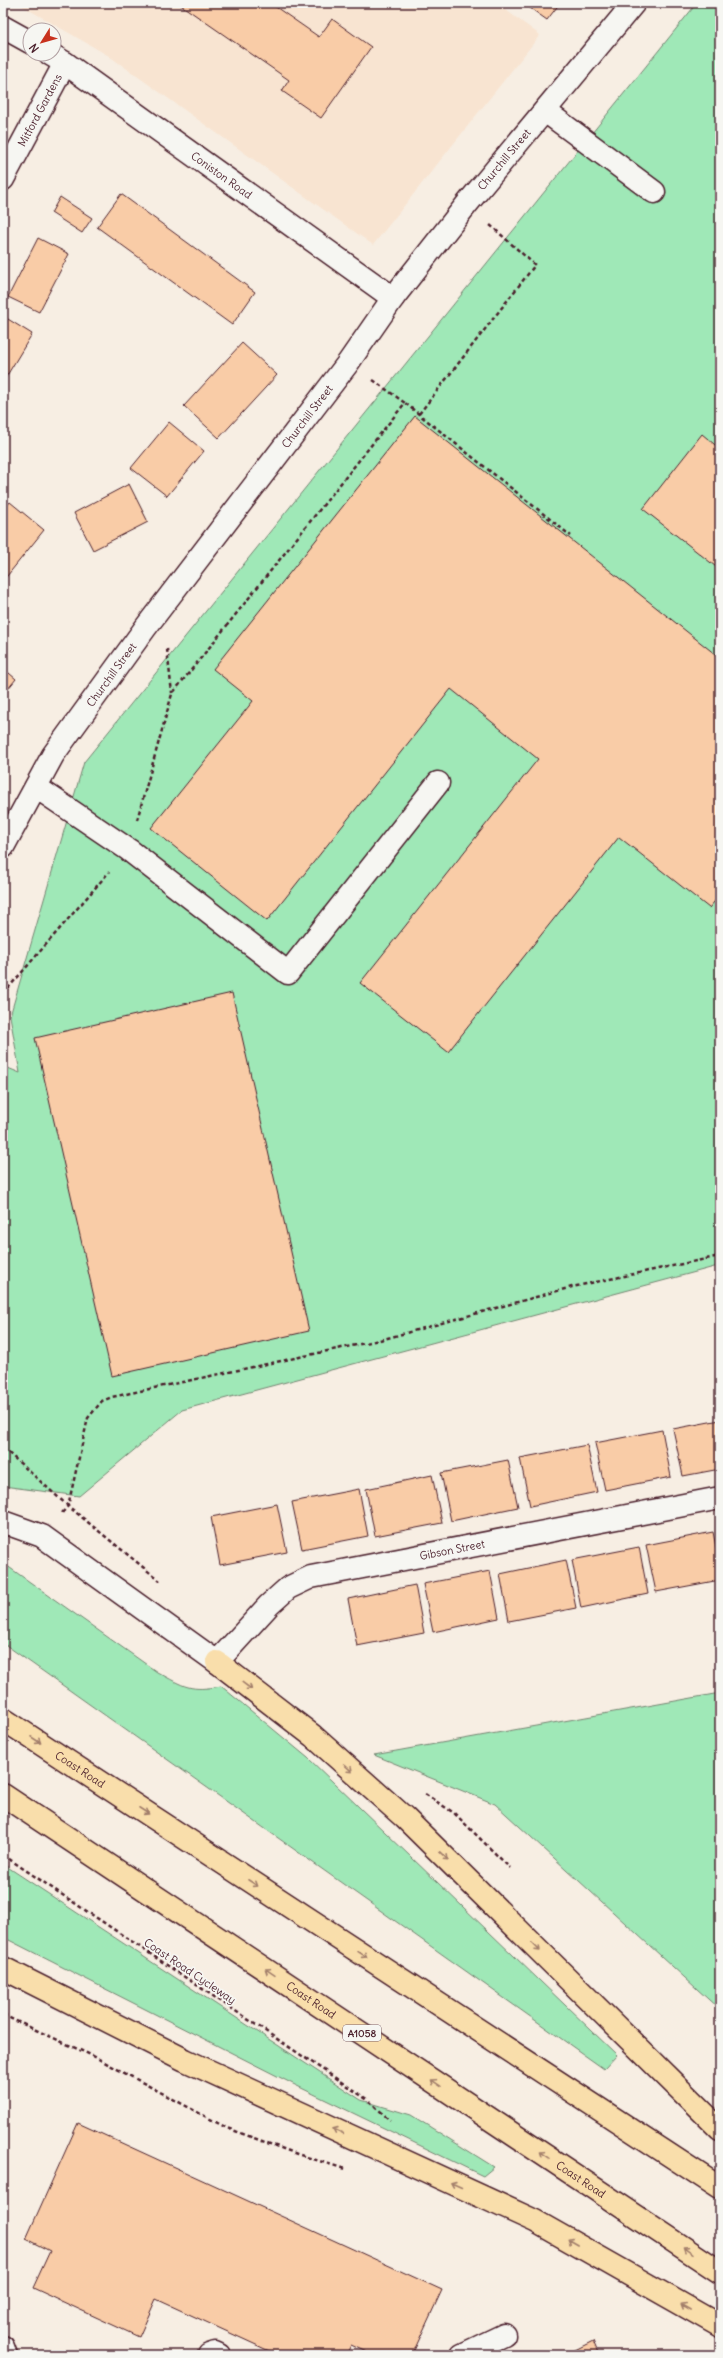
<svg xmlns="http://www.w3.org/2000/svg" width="723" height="2358" font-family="Delius,sans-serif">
<rect width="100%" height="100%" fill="#f7eee3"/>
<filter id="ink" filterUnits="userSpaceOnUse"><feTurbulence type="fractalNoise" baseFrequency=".025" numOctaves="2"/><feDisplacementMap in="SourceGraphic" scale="8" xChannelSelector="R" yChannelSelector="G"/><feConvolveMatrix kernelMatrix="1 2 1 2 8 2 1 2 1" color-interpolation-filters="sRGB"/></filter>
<g filter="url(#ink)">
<path fill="#f8e4d1" d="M17,3H496L540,35L373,245L109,56Z"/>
<path fill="#9fe8b7" stroke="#748471" d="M697,3H720V1272L718,1266L182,1410L79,1496L3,1486V1066L20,1073L10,1016L84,762Z
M3,1563L157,1672C185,1687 190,1692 221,1686L308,1758L617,2055L604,2069L3,1643Z
M720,1693V2010L495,1804L374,1755Z
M3,1864L361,2100L411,2115L494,2167L483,2176L293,2084L3,1937Z"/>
<path fill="#f9cca7" stroke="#4a1f2b" d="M178,3H270L319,37L332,19L371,47L321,118L282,91L289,80Z
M523,3H560L547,20Z
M121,194L255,292L232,325L97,227Z
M60,197L92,218L82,233L51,213Z
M38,238L69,254L39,312L8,297Z
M3,316L32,334L3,382Z
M242,343L277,375L219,438L184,406Z
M415,416L720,658V895L709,908L619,837L448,1052L360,983L538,759L451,689L267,921L151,828L253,701L213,669Z
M169,422L204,451L167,496L131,468Z
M702,434L720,449V570L643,509Z
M129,484L148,522L93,550L74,513Z
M10,502L44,530L3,581V510Z
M3,668L16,679L3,695Z
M232,993L309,1331L112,1376L35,1038Z
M720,1420V1469L683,1476L673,1429Z
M662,1430L671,1477L605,1490L595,1443Z
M587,1445L597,1492L530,1506L520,1458Z
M508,1460L518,1507L451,1521L441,1473Z
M432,1475L442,1523L375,1536L366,1489Z
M359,1489L368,1536L302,1549L292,1502Z
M277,1504L287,1552L220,1565L211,1517Z
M713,1532L720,1567V1580L656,1592L646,1545Z
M639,1547L648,1594L581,1608L572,1560Z
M566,1560L576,1608L509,1621L500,1574Z
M490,1571L499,1618L433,1632L423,1584Z
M415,1585L424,1633L357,1646L348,1599Z
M78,2123L442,2290L412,2355H373L351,2345L346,2355H278L156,2299L139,2337L33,2288L50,2251L26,2239Z
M593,2341L599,2355H565Z"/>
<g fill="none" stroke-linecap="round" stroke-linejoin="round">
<defs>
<g id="minor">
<path d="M3,27L30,42"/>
<path id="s1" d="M50,54L65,63L393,298"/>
<path d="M545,111L654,192"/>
<path id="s2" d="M3,179L65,63"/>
<path d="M36,787L129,850L288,973L438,783"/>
<path id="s3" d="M3,847L53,755L146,627L348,363L393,298L467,204L634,3"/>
<path id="s4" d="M3,1522L42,1536L217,1662L269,1605L288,1588L311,1577L720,1498"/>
<path d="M3,2347L6,2355"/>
<path d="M209,2355L215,2353L219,2355"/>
<path d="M462,2355L504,2335"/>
</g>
<g id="highway">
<path d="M217,1662L313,1736L405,1818L720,2129"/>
<path id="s5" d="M3,1719L720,2188"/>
<path id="s6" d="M3,1795L720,2272"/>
<path d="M3,1968L185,2060L535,2221L720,2326"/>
</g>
</defs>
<use href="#minor" stroke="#4a1f2b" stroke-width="25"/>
<use href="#highway" stroke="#4a1f2b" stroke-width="25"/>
<path stroke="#4a1f2b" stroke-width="2.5" stroke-dasharray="4 3" stroke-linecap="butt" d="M373,380L405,403
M419,414L535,265L489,224
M167,649L172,693
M137,820L172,694L405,403L571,536
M3,994L109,872
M3,1448L68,1506L160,1581
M62,1513L68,1506L88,1418L102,1401L112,1397L384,1339L572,1287L720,1256
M425,1794L454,1813L510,1868
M3,1855L368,2100L390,2120
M3,2015L93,2056L227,2128L297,2154L345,2169"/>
<use href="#minor" stroke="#f6f6f2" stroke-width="22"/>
<use href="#highway" stroke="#f9deab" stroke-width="22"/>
</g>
<defs><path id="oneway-shaft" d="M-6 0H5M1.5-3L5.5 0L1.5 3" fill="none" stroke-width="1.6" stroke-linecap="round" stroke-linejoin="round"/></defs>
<g stroke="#a27e6b">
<use href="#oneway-shaft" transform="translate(247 1686) rotate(37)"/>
<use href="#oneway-shaft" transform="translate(36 1740) rotate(33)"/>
<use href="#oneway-shaft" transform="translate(348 1768) rotate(42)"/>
<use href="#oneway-shaft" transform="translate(144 1811) rotate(33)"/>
<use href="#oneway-shaft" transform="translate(444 1856) rotate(44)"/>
<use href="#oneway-shaft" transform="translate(253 1883) rotate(33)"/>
<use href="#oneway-shaft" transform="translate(536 1947) rotate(45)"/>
<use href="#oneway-shaft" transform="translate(362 1954) rotate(33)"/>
<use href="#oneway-shaft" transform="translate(270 1972) rotate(-146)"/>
<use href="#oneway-shaft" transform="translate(436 2083) rotate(-146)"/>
<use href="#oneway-shaft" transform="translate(338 2131) rotate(-155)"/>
<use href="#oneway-shaft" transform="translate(544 2155) rotate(-146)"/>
<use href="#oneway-shaft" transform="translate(456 2185) rotate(-156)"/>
<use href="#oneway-shaft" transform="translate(573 2242) rotate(-150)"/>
<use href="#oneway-shaft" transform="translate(688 2250) rotate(-146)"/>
<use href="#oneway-shaft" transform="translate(686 2307) rotate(-150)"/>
</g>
</g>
<g text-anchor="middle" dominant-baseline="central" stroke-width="3.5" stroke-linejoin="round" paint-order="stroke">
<rect fill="#f6f6f2" stroke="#7e6067" stroke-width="1" x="343" y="2025" width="38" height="16" rx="3"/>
<g font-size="10" font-weight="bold" fill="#4a1f2b">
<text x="362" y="2033">A1058</text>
</g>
<g font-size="11" fill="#4a1f2b" stroke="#f6f6f2">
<text stroke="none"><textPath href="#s2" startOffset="78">Mitford Gardens</textPath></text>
<text stroke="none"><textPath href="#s3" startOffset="852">Churchill Street</textPath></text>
<text stroke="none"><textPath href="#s1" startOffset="210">Coniston Road</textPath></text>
<text stroke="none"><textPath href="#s3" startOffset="528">Churchill Street</textPath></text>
<text stroke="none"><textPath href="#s3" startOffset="204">Churchill Street</textPath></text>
<text stroke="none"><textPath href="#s4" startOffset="529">Gibson Street</textPath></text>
<text stroke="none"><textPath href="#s5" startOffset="92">Coast Road</textPath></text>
<text transform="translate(190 1971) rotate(34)">Coast Road Cycleway</text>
<text stroke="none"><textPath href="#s6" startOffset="370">Coast Road</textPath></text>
<text stroke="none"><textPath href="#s6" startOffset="694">Coast Road</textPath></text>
</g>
</g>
<rect width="723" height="2358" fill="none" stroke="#f6f6f2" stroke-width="16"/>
<rect x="8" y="8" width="707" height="2342" fill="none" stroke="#4a1f2b" stroke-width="1.5" filter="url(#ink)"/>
<g transform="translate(42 42) rotate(233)"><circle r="19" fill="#f6f6f2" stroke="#b1a0a2"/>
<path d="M0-3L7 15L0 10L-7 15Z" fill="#c8321e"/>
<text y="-6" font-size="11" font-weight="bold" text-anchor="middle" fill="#4a1f2b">N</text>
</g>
</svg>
